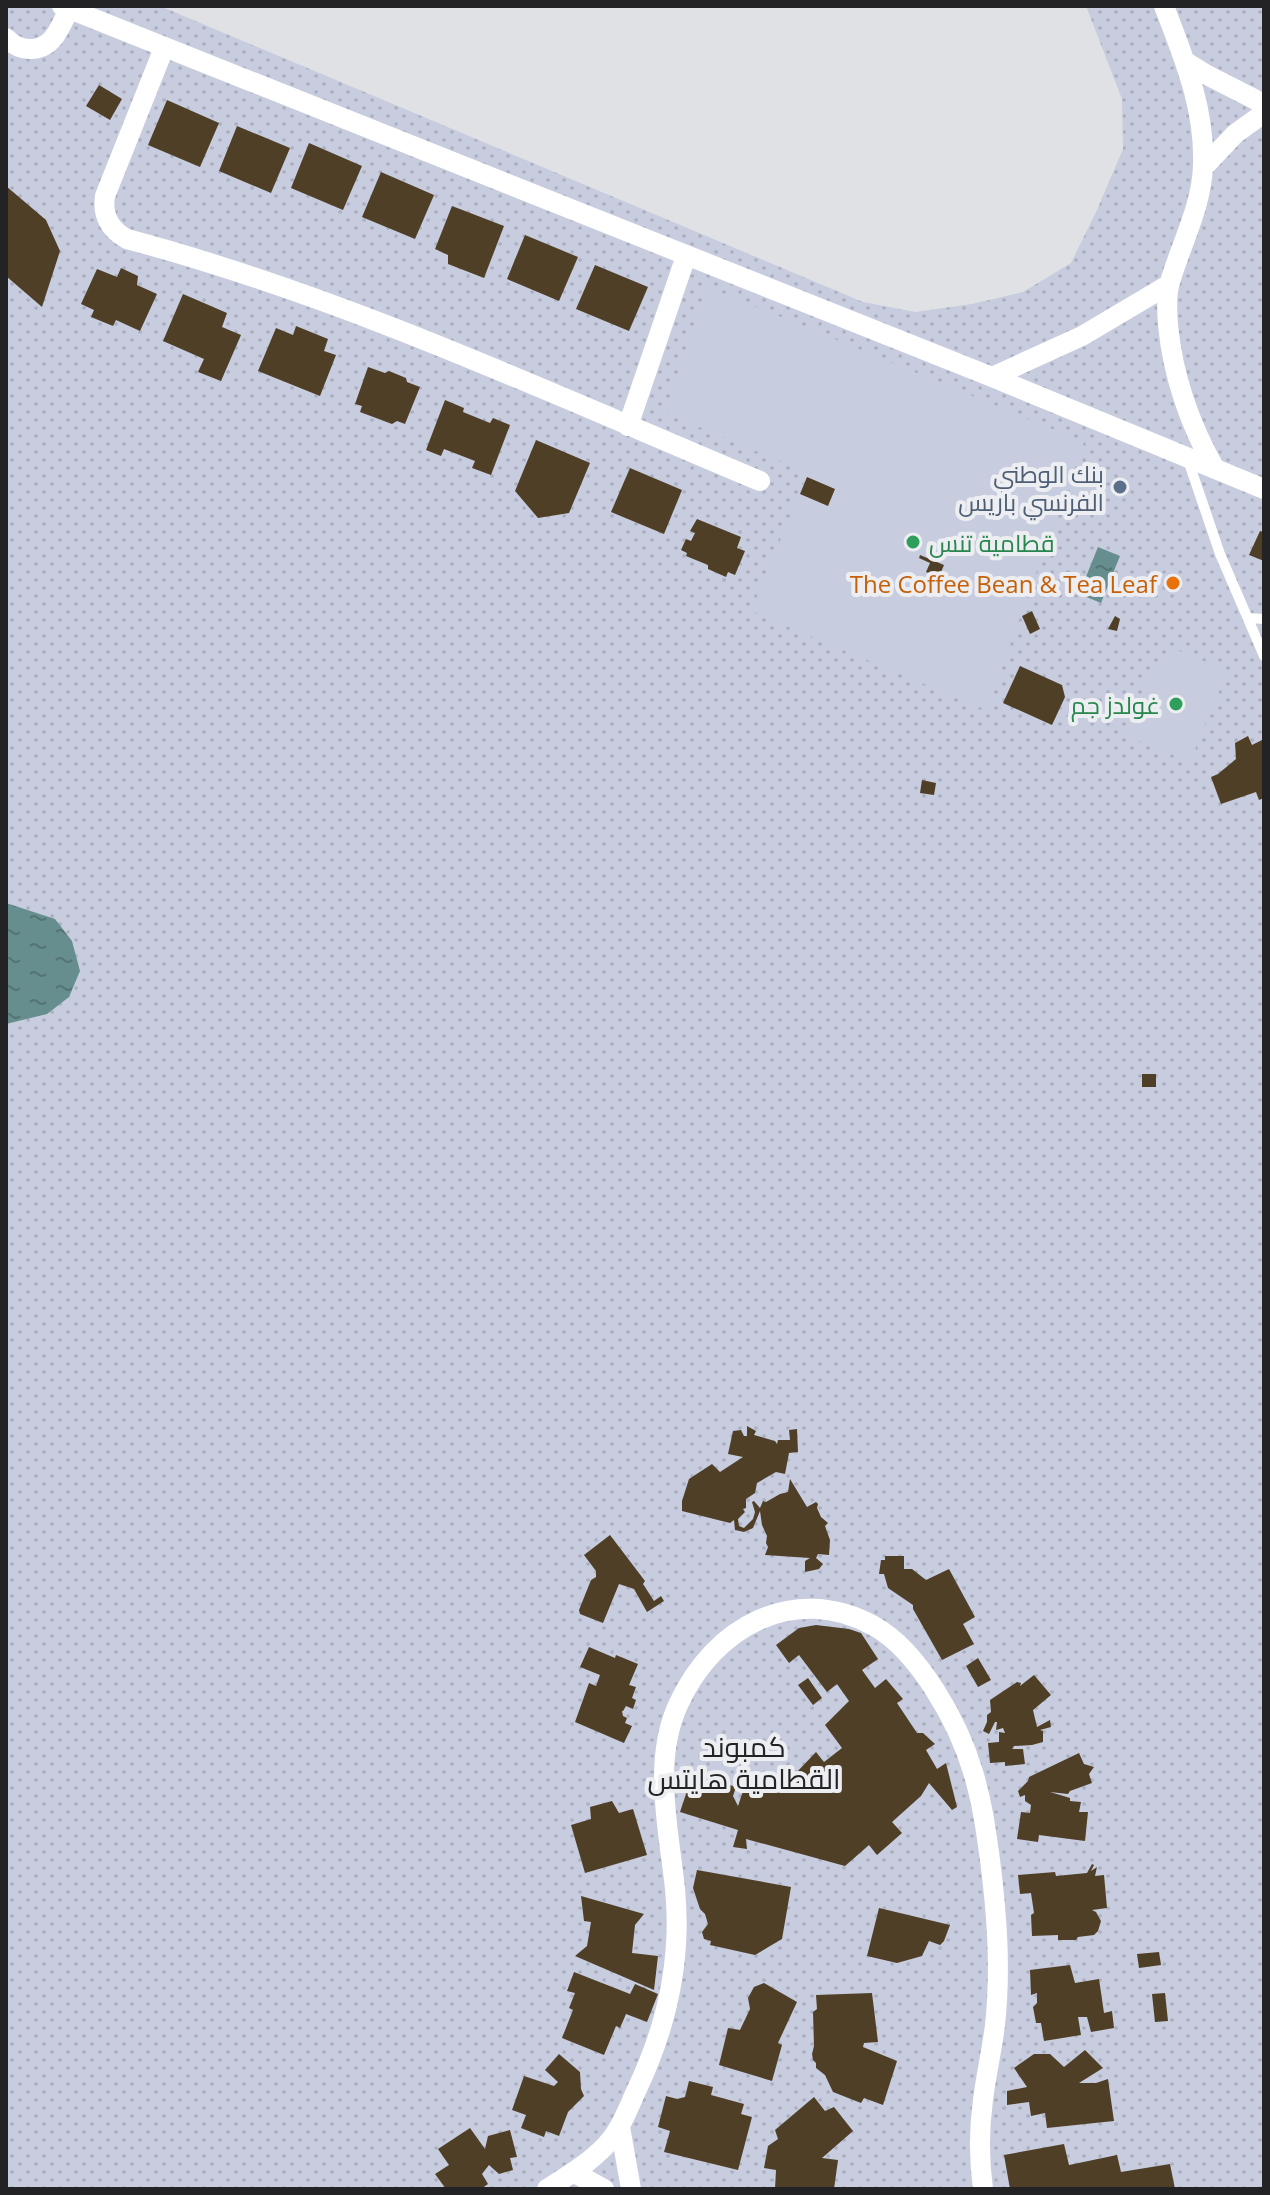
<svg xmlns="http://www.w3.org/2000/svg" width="1270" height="2195" font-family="'Open Sans',Cairo,sans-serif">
<defs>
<pattern id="grass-dots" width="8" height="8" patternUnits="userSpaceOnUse" patternTransform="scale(2)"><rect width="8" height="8" fill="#c7ccdf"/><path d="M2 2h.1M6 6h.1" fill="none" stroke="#abafbf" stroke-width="1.8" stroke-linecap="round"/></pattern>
<pattern id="water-ripples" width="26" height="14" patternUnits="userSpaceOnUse" patternTransform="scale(2)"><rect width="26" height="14" fill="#678e8e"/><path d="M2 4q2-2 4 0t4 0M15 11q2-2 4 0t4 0" fill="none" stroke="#547474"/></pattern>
</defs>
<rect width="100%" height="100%" fill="#e0e1e5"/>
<path fill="url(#grass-dots)" d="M6,6H160L863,302L915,312L972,304L1023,292L1071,263L1097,210L1123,149L1122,99L1086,6H1264V2189H6Z"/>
<path fill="#c7ccdf" d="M708,287L1084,442L986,710L751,611L808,473L666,413Z
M1170,647L1227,671L1190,762L1125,735L1152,669L1160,672Z"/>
<path fill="url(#water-ripples)" d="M1098,547L1120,556L1101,603L1079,594Z
M6,903L55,919L72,941L80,971L69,997L47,1014L6,1024Z"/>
<path fill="#4f3f27" d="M99,85L122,99L110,120L86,106Z
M167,100L219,123L200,167L148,145Z
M237,126L290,148L271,193L219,171Z
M309,143L362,166L343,210L291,188Z
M381,172L434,195L415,239L362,217Z
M6,186L46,220L60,251L42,307L6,276Z
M452,206L504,226L484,278L448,264V255L435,249Z
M525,235L578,257L559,301L507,279Z
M595,265L648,287L629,331L576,309Z
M121,268L138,276L137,285L157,294L140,331L116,320L113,326L91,317L94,310L81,304L97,269L117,277Z
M183,294L227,313L222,327L241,335L221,381L198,372L204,359L163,341Z
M296,326L328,339L324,351L336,355L320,396L258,371L276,328L293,335Z
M368,367L385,373L389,371L406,378L407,382L420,387L405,424L397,421L392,424L360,412L362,406L355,404Z
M445,400L464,408L463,412L490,423L493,418L510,425L491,475L472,468L475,461L444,449L441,456L426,450Z
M536,440L590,463L569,513L538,518L515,491Z
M630,468L682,490L664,534L611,512Z
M807,477L835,489L828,506L800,494Z
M697,519L741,537L737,548L745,551L735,575L728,572L726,577L708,569V565L686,556L687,553L681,550L686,539L691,541L695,533L690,531Z
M1260,531L1264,532V561L1249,555Z
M920,555L944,565L939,577L926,572L930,563L919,558Z
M1032,611L1040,629L1030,634L1022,616Z
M1115,616L1120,619L1117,631L1108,629Z
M1020,666L1062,685L1065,697L1052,725L1003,703Z
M1248,736L1252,745L1264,739V798L1259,800L1256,792L1221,804L1211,777L1218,774L1236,759L1235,743Z
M922,780L936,783L934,795L920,793Z
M1142,1074H1156V1087H1142Z
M747,1426L756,1431L754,1435L775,1441L777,1444L778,1440H790L789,1430L797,1429L798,1452L789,1453L785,1474L776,1472L757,1483L755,1493L746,1499V1508L743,1509L745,1512L738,1519L739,1526L744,1528L753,1519L755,1512L752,1502L754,1501L760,1508L763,1501L766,1502L780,1494L788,1492L790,1479L807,1507L816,1502L818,1504L817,1508L821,1517L828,1523L825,1526L830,1540L829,1555L818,1554L816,1558L823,1564L819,1569L805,1572V1561L810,1558L765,1555L768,1547L766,1543L767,1536L762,1525L760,1511L753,1528L744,1532L735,1530L734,1520L730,1523L682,1511V1501L689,1479L712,1464L720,1472L743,1457L728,1454L733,1431L741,1430L744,1436H747Z
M610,1535L645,1581L643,1584L654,1601L661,1596L664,1601L647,1612L634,1589L619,1584L603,1623L580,1614L579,1610L591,1580L596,1577V1571L584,1555Z
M885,1556H904V1569H912L926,1580L949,1569L975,1617L963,1624L974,1644L942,1660L913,1609V1605L888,1588L884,1574H879L881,1560H885Z
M816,1625L849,1629L861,1633L878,1659L862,1670L875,1688L886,1679L903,1699L897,1703L917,1733H923L935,1744L926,1750L937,1769L946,1763L957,1807L952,1810L929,1783L921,1796L892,1822L902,1833L877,1855L869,1845L845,1866L746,1839L747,1849L733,1847L738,1830L680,1812L693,1773L736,1787L733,1796L738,1806L744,1788L756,1792L759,1782L787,1792L799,1780L795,1774L816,1752L824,1762L842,1748L825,1725L849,1701L837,1684L827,1692L799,1655L789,1663L776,1645L799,1628Z
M589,1647L615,1658L616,1655L638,1664L629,1685L636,1687L632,1698L636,1700L633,1709L626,1706L623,1711H622L623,1716L627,1718L625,1723L632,1726L624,1743L575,1722L589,1683L596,1686L600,1675L580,1667Z
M978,1658L991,1680L978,1687L966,1666Z
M1034,1675L1051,1695L1033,1710L1037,1727L1050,1720L1051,1727L1040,1730L1043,1731V1742L1032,1745L1014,1746L1012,1749H1023L1025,1764L1005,1766V1762L990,1763L988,1743L999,1742V1732L1005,1733L1003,1728L996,1730L997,1722H995L989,1734L983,1731L987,1722V1715L991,1712L990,1700L1017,1682L1021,1683L1020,1686Z
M808,1678L822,1698L813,1705L798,1685Z
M1079,1753L1084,1764L1094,1767L1089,1774L1092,1783L1070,1791L1068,1794L1050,1792L1070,1798V1801L1081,1802L1079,1812H1088L1085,1841L1039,1835L1038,1842L1017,1839L1021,1812L1030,1813L1031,1805L1025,1801V1795L1020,1797L1018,1791L1028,1781L1029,1777Z
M612,1801L619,1813L633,1809L647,1855L585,1873L571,1825L591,1819L590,1807Z
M1092,1864L1094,1865L1091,1871L1097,1867L1095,1876L1104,1875L1107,1908L1092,1910L1096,1912L1101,1921L1098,1931L1094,1935L1078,1937L1076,1940H1058V1935L1032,1936L1031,1915L1034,1913L1031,1893L1020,1894L1018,1875L1055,1872L1056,1876L1087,1873Z
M697,1870L791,1887L782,1939L755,1955L710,1945L711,1941L704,1939L702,1932L708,1924L705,1914L700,1909L693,1888Z
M581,1896L644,1914L635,1925L632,1953L658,1956L654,1990L575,1956L587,1946L591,1922L584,1921Z
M879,1908L950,1925L944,1941L940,1945L929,1941L922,1956L897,1963L867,1956Z
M1159,1952L1161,1965L1139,1968L1137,1954Z
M1070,1965L1075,1983L1099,1979L1104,2013L1112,2011L1114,2028L1091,2032L1087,2017H1078L1081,2035L1044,2041L1041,2023H1036L1033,2007L1037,2003V1993L1031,1995L1030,1970Z
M574,1972L630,1994L635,1984L658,1994L647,2022L626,2014L620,2028L616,2026L604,2055L562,2038L573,2010L569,2008L575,1993L567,1991Z
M764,1983L797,2002L778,2043L782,2045L772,2081L719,2065L728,2028L740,2030L750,2009L748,1998L754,1987Z
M872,1993L878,2042L864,2043L863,2047L897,2061L883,2105L864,2098L861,2103L833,2092L825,2075L816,2068V2063L813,2060L812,2054L814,2046L813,2012L817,2009L816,1995Z
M1165,1993L1168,2021L1155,2022L1152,1994Z
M1085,2050L1103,2068L1079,2083H1096L1108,2079L1114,2121L1047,2128L1045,2113L1031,2116L1029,2102L1007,2105V2091L1027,2087L1014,2068L1034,2054H1050L1064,2067Z
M559,2054L580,2072L581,2089L584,2096L568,2112L559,2136L546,2131L544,2137L521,2128L526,2115L512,2110L524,2076L554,2086L558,2082L545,2070Z
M689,2081L713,2087L711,2095L744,2104L741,2114L752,2117L738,2170L664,2152L670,2131L658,2127L666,2096L677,2099L685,2097Z
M814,2097L825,2111L834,2107L853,2131L822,2158L838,2160L834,2189H775L776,2170L764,2168L768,2146L778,2139L775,2130Z
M470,2128L485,2149L488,2136L510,2130L517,2157L510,2158L513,2170L499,2174L489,2165L482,2174L488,2184L481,2189H446L435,2174L449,2165L438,2149Z
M1064,2144L1069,2165L1117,2155L1121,2172L1170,2164L1175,2189H1010L1004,2155Z"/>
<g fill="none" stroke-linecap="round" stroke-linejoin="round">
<path stroke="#fff" stroke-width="10" d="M1188,460L1220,554L1264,656
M1249,618L1264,619"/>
<path stroke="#fff" stroke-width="20" d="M62,6L992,377L1264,489
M1164,6C1184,58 1205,108 1203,165C1202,206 1181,244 1170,282C1166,294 1167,312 1168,325C1173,377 1189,423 1215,469
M6,38C12,44 20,49 29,49C53,50 60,27 69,9
M164,48L105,196C102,215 110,230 127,239C345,297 552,394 760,481
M1186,62L1207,75L1264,104
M1203,168L1235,134L1264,113
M992,377L1082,336L1168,285
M628,426L686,256
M620,2127L631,2189
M573,2172L604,2189
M547,2189C570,2174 595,2160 612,2138C623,2124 629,2106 637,2089C667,2026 682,1960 675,1889C669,1830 652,1762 678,1705C713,1627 794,1582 874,1626C919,1651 959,1724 973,1772C982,1801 986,1830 990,1860C997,1915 1001,1969 995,2025C992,2050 986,2075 983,2100C979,2129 979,2160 983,2189"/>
</g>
<circle fill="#5c6f8a" stroke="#edeef2" stroke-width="3" cx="1120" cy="487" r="8"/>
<g fill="#2e9e5b" stroke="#edeef2" stroke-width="3">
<circle cx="913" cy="542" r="8"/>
<circle cx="1176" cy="704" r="8"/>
</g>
<circle fill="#e8710a" stroke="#edeef2" stroke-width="3" cx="1173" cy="583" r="8"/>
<g text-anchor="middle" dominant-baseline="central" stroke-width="8" stroke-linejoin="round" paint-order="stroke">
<g font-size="24" fill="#4e5e75" stroke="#edeef2" text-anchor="end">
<text x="1104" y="473">بنك الوطني<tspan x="1104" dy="28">الفرنسي باريس</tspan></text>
</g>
<g font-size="24" fill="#27864d" stroke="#edeef2" text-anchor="start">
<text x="929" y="542">قطامية تنس</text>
<text x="1160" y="704" text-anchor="end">غولدز جم</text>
</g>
<g font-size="24" fill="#c56008" stroke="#edeef2" text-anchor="end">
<text x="1157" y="583">The Coffee Bean &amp; Tea Leaf</text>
</g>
<g font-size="28" fill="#232325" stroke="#edeef2">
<text x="744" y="1746">كمبوند<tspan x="744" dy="32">القطامية هايتس</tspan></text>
</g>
</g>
<rect width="1270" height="2195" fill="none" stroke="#232325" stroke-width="16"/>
</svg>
